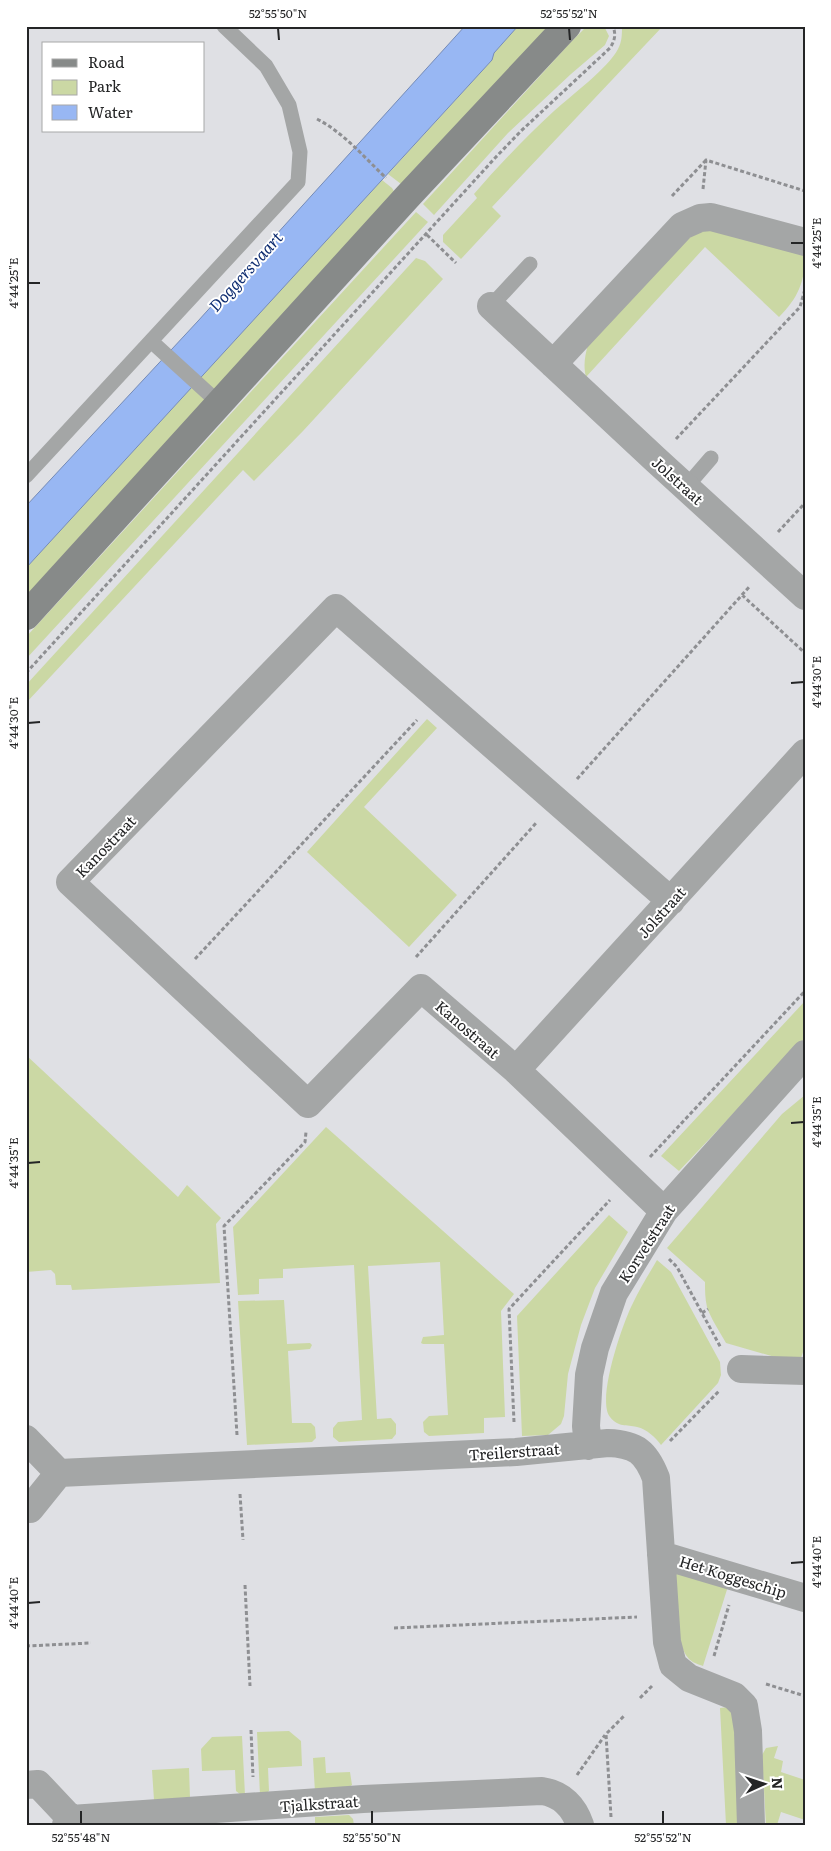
<svg xmlns="http://www.w3.org/2000/svg" width="831" height="1851" font-family="Literata,serif">
<rect width="100%" height="100%" fill="#dfe0e4"/>
<path fill="#cbd8a4" d="M518,26H549L401,184L388,174L492,60L494,53Z
M587,26H604L609,36L605,45L571,74L508,133L434,215L423,204L570,43Z
M622,26H663L492,207L501,216L461,259L443,242V235L477,198L474,194C499,165 526,137 554,111C572,95 608,68 618,49C622,42 622,34 622,26Z
M382,180L392,188L395,193L26,596V568Z
M416,212L428,222L26,659V637Z
M700,227L805,255C805,282 798,298 779,317L705,247L586,377C583,365 585,356 588,344L691,231Z
M416,258L425,261L443,279L303,431L254,481L243,470L26,703V685Z
M427,719L437,728L364,807L457,895L409,947L307,852Z
M805,1001V1038L679,1171L661,1156Z
M26,1055L178,1197L187,1185L221,1218L216,1224L220,1283L72,1290L71,1285H56L55,1274L51,1270L26,1272Z
M805,1095V1346L799,1364L726,1343C720,1332 710,1317 707,1307C705,1299 705,1290 705,1282L667,1248L782,1114Z
M326,1127L514,1294L501,1311L505,1417L484,1418V1433L429,1436L424,1432L423,1422L429,1416L448,1415L444,1344H423L421,1343L423,1337L444,1335L440,1262L368,1266L377,1419L391,1418L396,1424V1434L392,1439L339,1442L333,1437V1428L338,1422L362,1420L354,1265L283,1269V1278L259,1279V1294L238,1295L233,1227Z
M609,1215L628,1232L595,1288L581,1325L568,1374L564,1416L561,1424L548,1435L522,1436L517,1316Z
M657,1260L671,1272L720,1362L721,1375L718,1383L661,1445C656,1438 647,1429 637,1427C626,1424 619,1428 610,1417C596,1400 623,1322 633,1303C640,1288 649,1274 657,1260Z
M284,1300L287,1344L310,1343L312,1345L310,1349L288,1351L292,1423H311L315,1427L316,1438L312,1442L247,1445L238,1301Z
M675,1562L730,1580L703,1666C698,1664 693,1663 689,1659C672,1640 676,1587 675,1562Z
M728,1707L734,1713L739,1825H726L720,1708Z
M289,1731L301,1741L302,1766L268,1768L269,1791L265,1794L260,1795L257,1732Z
M242,1736L245,1795H241L236,1791L235,1770L202,1771L201,1749L212,1737Z
M778,1746L774,1758L783,1761L781,1772L805,1780V1820L781,1812L777,1825H766L762,1755L766,1748Z
M325,1757L326,1773L350,1772L352,1785L345,1790L315,1792L313,1758Z
M189,1768L190,1798L154,1800L152,1770Z
M349,1815L353,1819L354,1825H315V1817Z"/>
<path fill="#98b7f3" stroke="#758bb6" d="M465,26H518L494,53L492,60L26,568V506L198,321Z"/>
<g fill="none" stroke-linecap="round" stroke-linejoin="round">
<path stroke="#8e8f92" stroke-width="3" stroke-dasharray="4 2.5" stroke-linecap="butt" d="M317,119C344,133 364,157 386,178
M703,189L706,160L805,191
M672,196L706,160
M427,235L456,263
M676,439L800,307L805,289
M778,532L805,503
M742,595L805,653
M26,673L495,158L521,131L610,48C615,40 616,35 613,26
M577,779L750,586
M416,957L537,822
M195,959L417,720
M650,1157L805,991
M669,1259L677,1267L721,1348
M702,1313L708,1309
M514,1422L509,1309L610,1200
M237,1435L224,1226L305,1142L306,1132
M670,1441L720,1390
M240,1494L243,1540
M245,1585L250,1686
M394,1628L637,1617
M26,1646L91,1643
M714,1656L729,1605
M766,1684L805,1696
M640,1698L652,1686
M251,1730L253,1777
M577,1775L605,1735
M611,1817L606,1734L624,1716"/>
<path stroke="#a4a6a6" stroke-width="15" d="M491,306L530,264
M151,341L220,404
M26,476L298,182L300,152L289,105L266,66L224,26
M686,487L711,458"/>
<path stroke="#a4a6a6" stroke-width="28" d="M491,306L656,460L805,596
M553,364L682,226L700,218L711,217L805,242
M516,1070L805,753
M664,1211L516,1070L421,988L308,1104L70,882L336,608L671,901
M741,1369L805,1371
M26,1439L59,1473
M588,1446L586,1426L589,1375L595,1348L614,1293L664,1211L805,1054
M26,1509H30L59,1473L516,1452L608,1443C636,1444 646,1452 656,1478L667,1642L673,1665L689,1678L734,1696L744,1706L748,1731L751,1825
M661,1555L805,1598
M26,1785L38,1784L71,1819
M66,1825L71,1819L363,1799L542,1791C562,1794 574,1807 580,1825"/>
<path stroke="#878a89" stroke-width="28" d="M26,616L408,196L567,26"/>
</g>
<path fill="none" stroke="#242526" stroke-width="2" d="M278,28L279,40M569,28L570,40M791,243H804M28,283H40M791,683L804,682M28,723L40,722M791,1123L804,1122M28,1163L40,1162M791,1563L804,1562M28,1603L40,1602M81,1811V1824M372,1811V1824M663,1811V1824"/>
<g text-anchor="middle" dominant-baseline="central" stroke-width="4" stroke-linejoin="round" paint-order="stroke">
<g font-size="15" fill="#242526" stroke="#fff">
<text transform="translate(678 480) rotate(42)">Jolstraat</text>
<text transform="translate(105 846) rotate(-46)">Kanostraat</text>
<text transform="translate(661 912) rotate(-48)">Jolstraat</text>
<text transform="translate(468 1029) rotate(41)">Kanostraat</text>
<text transform="translate(646 1243) rotate(-57)">Korvetstraat</text>
<text transform="translate(514 1451) rotate(-4)">Treilerstraat</text>
<text transform="translate(733 1576) rotate(17)">Het Koggeschip</text>
<text transform="translate(319 1803) rotate(-4)">Tjalkstraat</text>
</g>
<g font-size="16" font-style="italic" fill="#0f2d71" stroke="#fff">
<text transform="translate(245 271) rotate(-48)">Doggersvaart</text>
</g>
</g>
<rect width="831" height="1851" fill="none" stroke="#ffffff" stroke-width="55"/>
<rect x="42" y="42" width="162" height="90" fill="#ffffff" stroke="#a7a8a8"/>
<rect x="52" y="59" width="25" height="8" fill="#878a89" stroke="#a7a8a8"/>
<text x="88" y="68" font-size="15" fill="#242526">Road</text>
<rect x="52" y="80" width="25" height="15" fill="#cbd8a4" stroke="#a7a8a8"/>
<text x="88" y="92" font-size="15" fill="#242526">Park</text>
<rect x="52" y="105" width="25" height="15" fill="#98b7f3" stroke="#a7a8a8"/>
<text x="88" y="118" font-size="15" fill="#242526">Water</text>
<g transform="translate(764 1784) rotate(87)" stroke="#ffffff" stroke-width="4" paint-order="stroke">
<path d="M0-4L9 19L0 12L-9 19Z" fill="#242526"/>
<text y="-8" font-size="14" font-weight="bold" text-anchor="middle" fill="#242526">N</text>
</g>
<rect x="28" y="28" width="776" height="1796" fill="none" stroke="#242526" stroke-width="2"/>
<g font-size="12" text-anchor="middle" fill="#242526">
<text x="278" y="18">52°55'50"N</text>
<text x="569" y="18">52°55'52"N</text>
<text transform="translate(817 243) rotate(-90)" y="4">4°44'25"E</text>
<text transform="translate(14 283) rotate(-90)" y="4">4°44'25"E</text>
<text transform="translate(817 682) rotate(-90)" y="4">4°44'30"E</text>
<text transform="translate(14 723) rotate(-90)" y="4">4°44'30"E</text>
<text transform="translate(817 1122) rotate(-90)" y="4">4°44'35"E</text>
<text transform="translate(14 1163) rotate(-90)" y="4">4°44'35"E</text>
<text transform="translate(817 1562) rotate(-90)" y="4">4°44'40"E</text>
<text transform="translate(14 1603) rotate(-90)" y="4">4°44'40"E</text>
<text x="81" y="1842">52°55'48"N</text>
<text x="372" y="1842">52°55'50"N</text>
<text x="663" y="1842">52°55'52"N</text>
</g>
</svg>
